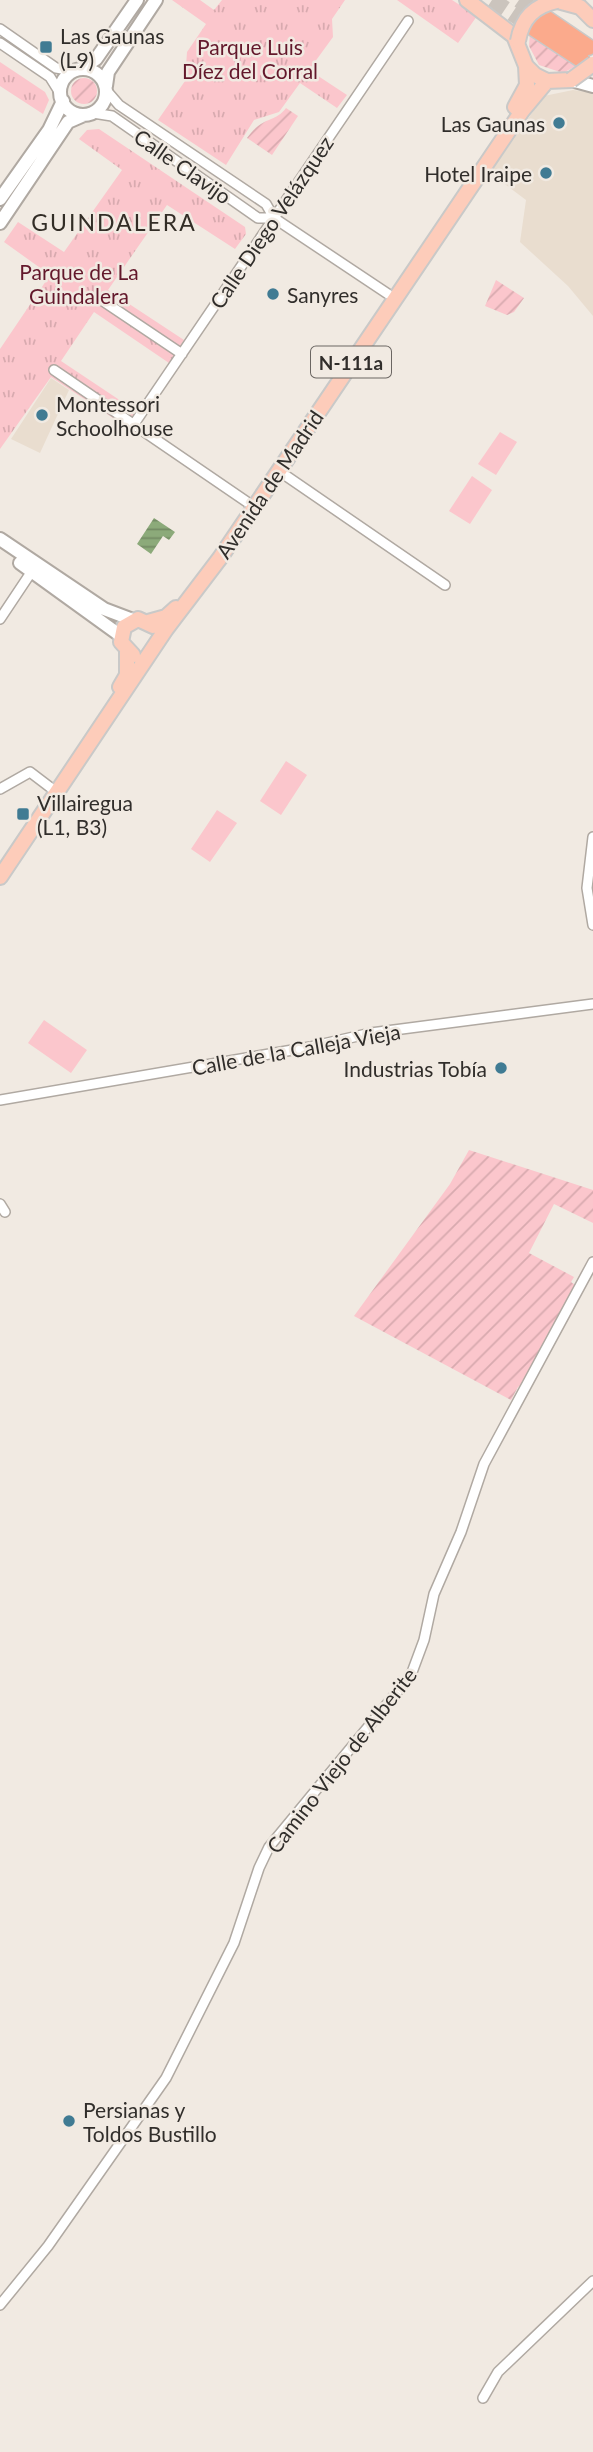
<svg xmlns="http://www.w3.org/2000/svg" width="593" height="2452" font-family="Lato,sans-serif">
<defs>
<pattern id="park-tufts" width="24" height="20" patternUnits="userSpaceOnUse" patternTransform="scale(1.75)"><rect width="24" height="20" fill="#fbc6cc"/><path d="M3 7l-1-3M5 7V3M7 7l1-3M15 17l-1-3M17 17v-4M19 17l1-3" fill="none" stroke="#d8aaaf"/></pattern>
<pattern id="garden-furrows" width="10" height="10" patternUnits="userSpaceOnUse" patternTransform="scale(1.75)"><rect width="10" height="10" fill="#fbc6cc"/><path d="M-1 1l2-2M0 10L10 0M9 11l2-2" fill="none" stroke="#d8aaaf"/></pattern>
<pattern id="water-rules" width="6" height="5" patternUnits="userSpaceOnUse" patternTransform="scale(1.75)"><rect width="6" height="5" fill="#8caa7a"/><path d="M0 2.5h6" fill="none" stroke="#738b64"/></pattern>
</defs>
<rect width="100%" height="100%" fill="#f1eae2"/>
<path fill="#e9ddcf" d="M573,90L593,93V316L568,286L520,242L526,200L490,173L544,96Z
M51,378L69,390L40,453L11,439Z"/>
<path fill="url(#park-tufts)" d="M172,0H200L214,10L222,0H345L332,19L333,37L309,70L347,95L337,108L300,83L279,112L254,120L226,165L158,120L185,81L187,52L206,24Z
M397,0H452L477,16L458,43Z
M0,62L45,92L49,100L43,114L0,86Z
M99,129L245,227L246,234L235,249L167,205L108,290L184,340L169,363L94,312L61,361L136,411L125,426L51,377L0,449V349L50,275L4,242L18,222L64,252L122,170L79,139L87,130Z"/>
<path fill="url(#garden-furrows)" d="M530,33L576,66L563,73L539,65L529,46Z
M71 91a13 13 0 1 1 26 0a13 13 0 1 1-26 0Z
M286,108L298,116L272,155L247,138C262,116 275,123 286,108Z
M496,280L524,298L514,312L507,315L485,306Z
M469,1150L593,1190V1223L554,1204L529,1253L574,1277L571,1282L575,1285L524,1384L518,1387L511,1400L354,1316L450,1184Z"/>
<path fill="#fbc6cc" d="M500,432L517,442L496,475L478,464Z
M472,476L492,490L470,524L449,511Z
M286,761L307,775L281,815L260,801Z
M217,810L237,823L210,862L191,849Z
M44,1020L87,1050L71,1073L28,1043Z"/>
<path fill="url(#water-rules)" d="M154,518L175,532L169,540L163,536L151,554L137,544Z"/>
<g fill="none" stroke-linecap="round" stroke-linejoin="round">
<path stroke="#cbc4bd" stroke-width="16" stroke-dasharray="16 8" stroke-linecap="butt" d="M492,0L531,26
M519,0L541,15"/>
<defs>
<path id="street" d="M0,29L56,68L74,71
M0,43L50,77L60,93
M106,90L119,105L266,204L274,218L388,294
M93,113L112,116L258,218H274
M103,301L182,354
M54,370L247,502
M134,424L408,21
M279,471L445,585
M0,619L32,571
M0,789L30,772L51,788
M593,837L587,888L593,925
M0,1100L310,1047L371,1033L593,1004
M0,1204L5,1212
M0,2305L48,2246L166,2078L234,1943L259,1868L269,1847L411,1675L424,1640L434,1594L461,1532L484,1464L593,1262
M483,2398L498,2372L593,2281"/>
<path id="secondary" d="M81,69L96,59L137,0
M60 92a23 23 0 1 1 46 0a23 23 0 1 1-46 0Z
M571,80L593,86
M106,86L108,72L156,0
M0,199L49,130L63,101
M0,223L68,122L84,115
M0,539L104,609L133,620
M20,563L121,636"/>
<path id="primary" d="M467,0L514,36L526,66L535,75L547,81L571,80
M554,0L580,7L593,20
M515,107L527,85L526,66
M148,622L166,617L176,608
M133,655L121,642L124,627L138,619L153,626
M120,687L127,675V652
M0,877L166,629L220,558L522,111L547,81"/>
<path id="highway" d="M541,15L588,47
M531,26L581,59"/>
</defs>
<use href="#street" stroke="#b0a9a2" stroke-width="12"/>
<use href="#secondary" stroke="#b0a9a2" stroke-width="16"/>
<use href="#primary" stroke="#c9c9c8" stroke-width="18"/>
<use href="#highway" stroke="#c9c9c8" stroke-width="19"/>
<use href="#street" stroke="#fff" stroke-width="9"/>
<use href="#secondary" stroke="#fff" stroke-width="12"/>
<use href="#primary" stroke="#fdccba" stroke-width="14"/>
<use href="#highway" stroke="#fbaa8c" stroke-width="16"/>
<defs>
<path id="primary-bridge" d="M518,41C522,18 534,6 557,1
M571,80L593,64"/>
</defs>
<use href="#primary-bridge" stroke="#c9c9c8" stroke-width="18" stroke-linecap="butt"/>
<use href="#primary-bridge" stroke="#fdccba" stroke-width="14"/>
</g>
<g fill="#407b93" stroke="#f1eae2" stroke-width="2.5">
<rect x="39" y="40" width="14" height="14" rx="3.5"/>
<circle cx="559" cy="123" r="7"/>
<circle cx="546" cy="173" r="7"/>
<circle cx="273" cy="294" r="7"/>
<circle cx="42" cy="415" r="7"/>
<rect x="16" y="807" width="14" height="14" rx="3.5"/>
<circle cx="501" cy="1068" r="7"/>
<circle cx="69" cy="2121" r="7"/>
</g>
<g text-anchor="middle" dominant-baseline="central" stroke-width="5" stroke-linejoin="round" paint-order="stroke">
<rect fill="#f1eae2" stroke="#6b6662" stroke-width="2" x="311" y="346.5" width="80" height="31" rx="5"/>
<g font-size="19" font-weight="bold" fill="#312e2b">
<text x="351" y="362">N-111a</text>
</g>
<g font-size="21" fill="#312e2b" stroke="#f1eae2" text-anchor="start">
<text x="60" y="35">Las Gaunas<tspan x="60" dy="24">(L9)</tspan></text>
<text x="545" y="123" text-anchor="end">Las Gaunas</text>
<text x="532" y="173" text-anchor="end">Hotel Iraipe</text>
<text x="287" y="294">Sanyres</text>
<text x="56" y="403">Montessori<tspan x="56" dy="24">Schoolhouse</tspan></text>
<text x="37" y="802">Villairegua<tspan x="37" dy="24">(L1, B3)</tspan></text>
<text x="487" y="1068" text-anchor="end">Industrias Tobía</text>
<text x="83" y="2109">Persianas y<tspan x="83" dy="24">Toldos Bustillo</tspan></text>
</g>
<g font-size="21" fill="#63182b" stroke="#f1eae2">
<text x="250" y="46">Parque Luis<tspan x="250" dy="24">Díez del Corral</tspan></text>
<text x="79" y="271">Parque de La<tspan x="79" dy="24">Guindalera</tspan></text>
</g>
<g font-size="21" fill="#312e2b" stroke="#f1eae2">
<text transform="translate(183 166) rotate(35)">Calle Clavijo</text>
<text transform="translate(271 222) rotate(-56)">Calle Diego Velázquez</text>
<text transform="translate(269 484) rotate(-56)">Avenida de Madrid</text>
<text transform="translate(296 1049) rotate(-10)">Calle de la Calleja Vieja</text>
<text transform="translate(341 1760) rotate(-52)">Camino Viejo de Alberite</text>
</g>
<g font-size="23" letter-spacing="2" fill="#322d26" stroke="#f1eae2">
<text x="114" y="222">GUINDALERA</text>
</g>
</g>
</svg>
